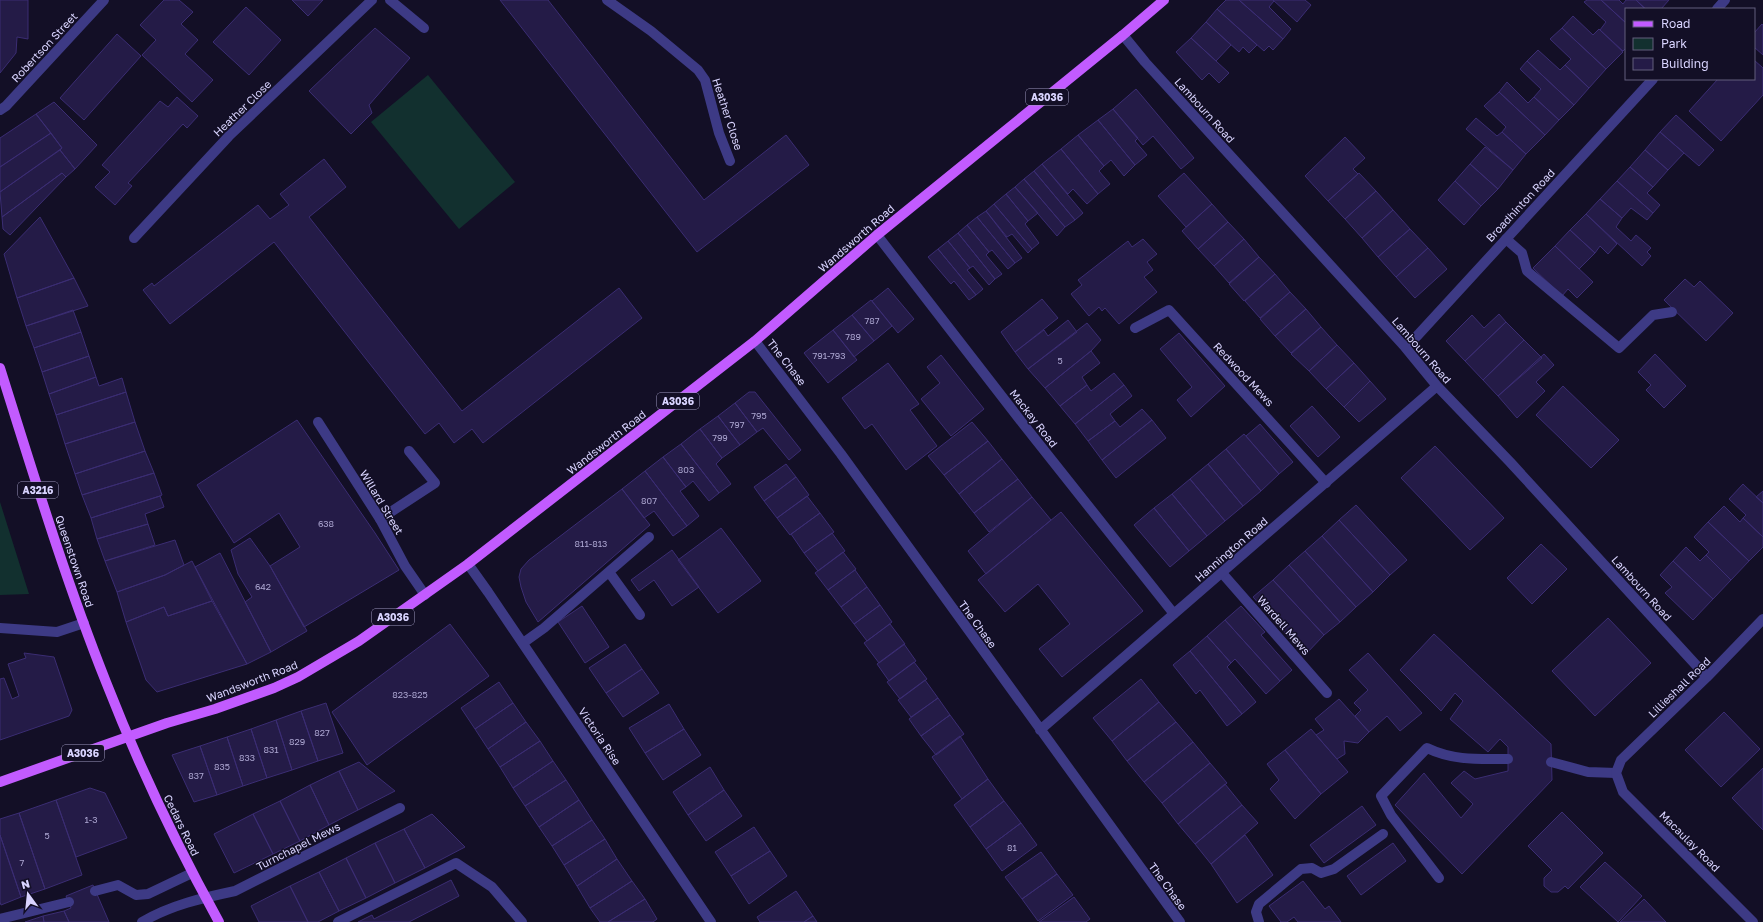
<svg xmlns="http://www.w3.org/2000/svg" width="1763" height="922" font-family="'Golos Text',sans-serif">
<rect width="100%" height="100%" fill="#130f26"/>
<path fill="#12302f" d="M428,75L515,182L459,229L371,122Z
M0,502L29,594L0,595Z"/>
<path fill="#241b47" stroke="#3b2d73" d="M0,0H28V39L17,37L16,53L0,73Z
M164,0H179L193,12L181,24L198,40L185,54L213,80L192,102L142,55L156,40L140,25Z
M292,0H323L308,16Z
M500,0H548L704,200L786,135L809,165L697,252Z
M1226,0H1239L1283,39L1273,50L1269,46L1264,51L1217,9Z
M1239,0H1273L1274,1L1269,7L1291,29L1283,39Z
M1273,0H1305L1311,5L1297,22Z
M1587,0H1601L1626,23V48L1623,51L1600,30L1606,22L1584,2Z
M1601,0H1619L1623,4L1626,0H1636L1645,9H1626V23Z
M1636,0H1669L1661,9H1646Z
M246,7L281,40L249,75L213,42Z
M1217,9L1257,45L1249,53L1243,47L1239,52L1206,22Z
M1573,16L1593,35L1599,29L1623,52L1606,69L1562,28Z
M1206,22L1231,45L1216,61L1191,38Z
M1762,24L1763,25V55L1754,47V33Z
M375,28L410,58L369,105L372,113L351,134L309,91Z
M1562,28L1606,69L1589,88L1565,65L1571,59L1550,39Z
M117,34L141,56L84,120L60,98Z
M1191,38L1229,73L1219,83L1209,73L1202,80L1176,52Z
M1538,50L1560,70L1565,65L1589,88L1574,105L1527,61Z
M1754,60L1763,68V95L1721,141L1689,111L1718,79H1754Z
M1527,61L1574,105L1559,120L1534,97L1541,89L1520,69Z
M1507,82L1528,103L1534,97L1559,120L1545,135L1499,92Z
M1136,89L1194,158L1181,169L1153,136L1143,145L1113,109Z
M1499,92L1545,135L1526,154L1502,132L1506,127L1484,106Z
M177,97L198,116L187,128L183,124L128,183L132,186L115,205L95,187L110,172L102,165L160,101L168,107Z
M54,102L97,145L75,169L60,150L62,148L36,114Z
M1113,109L1138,138L1135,141L1147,155L1135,165L1098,120Z
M36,114L51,133L0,167V138Z
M1676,115L1714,150L1699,166L1660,132Z
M1476,118L1497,136L1502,132L1526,154L1513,170L1466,129Z
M1098,120L1135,165L1124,176L1111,160L1104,166L1078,135Z
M1660,132L1684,153L1668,170L1645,150Z
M51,133L62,148L0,192V167Z
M1078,135L1104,166L1099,171L1110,184L1098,194L1061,149Z
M1345,137L1365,158L1353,169L1358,174L1328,201L1305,176Z
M1485,147L1513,170L1498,189L1470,164Z
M1061,149L1098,194L1087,204L1073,189L1068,194L1042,164Z
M60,150L75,169L66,177L62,173L2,217L0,192Z
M1645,150L1668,170L1653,187L1630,167Z
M324,159L346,187L309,217L462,411L619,288L642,318L483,443L472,429L454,443L439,423L425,434L274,242L170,324L143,290L152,283L154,286L258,205L270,219L289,205L280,194Z
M1042,164L1083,213L1075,220L1034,171Z
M1470,164L1498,189L1481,206L1455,181Z
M1630,167L1653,187L1647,193L1660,205L1653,213L1617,181Z
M1034,171L1075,220L1065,227L1024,179Z
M62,173L66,177L10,235L3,229L2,217Z
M1184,173L1212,204L1186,227L1158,196Z
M1359,173L1376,191L1345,219L1328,201Z
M1024,179L1065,227L1057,236L1015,187Z
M1455,181L1481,206L1464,225L1438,200Z
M1617,181L1653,213L1647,220L1631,208L1622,218L1600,199Z
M1015,187L1038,213L1028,221L1006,194Z
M1376,191L1393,210L1362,238L1345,219Z
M1006,194L1028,221L1025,224L1039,243L1032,249L994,204Z
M1600,199L1622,218L1616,227L1631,241L1636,235L1651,248L1647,252L1651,256L1642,266L1586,214Z
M994,204L1032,249L1028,253L1012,234L1007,237L986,211Z
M1212,204L1228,222L1198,249L1182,231Z
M1393,210L1410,229L1378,257L1362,238Z
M986,211L1022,258L1015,263L977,217Z
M1586,214L1617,244L1608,254L1600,246L1595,253L1570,230Z
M40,217L74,278L17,298L4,254Z
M977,217L1015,263L1008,269L992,250L989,252L967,225Z
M1228,222L1244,239L1214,266L1198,249Z
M967,225L989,252L986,255L1002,274L995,279L958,233Z
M1410,229L1428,248L1396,277L1378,257Z
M1570,230L1595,253L1579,269L1555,246Z
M958,233L995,279L989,285L973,266L970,268L948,241Z
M1143,239L1157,254L1147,262L1153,270L1144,277L1157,292L1119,324L1105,308L1102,311L1099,307L1089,316L1071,294L1082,285L1078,280L1128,241L1132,247Z
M1244,239L1259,257L1229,283L1214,266Z
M948,241L970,268L967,270L983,289L976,295L938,249Z
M1555,246L1593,282L1577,298L1568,289L1562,296L1533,268Z
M1428,248L1447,269L1415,298L1396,277Z
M938,249L976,295L969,300L954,281L951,284L928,257Z
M1259,257L1275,274L1244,301L1229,284Z
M1275,274L1290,292L1260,318L1245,301Z
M74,278L88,306L26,326L17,298Z
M1685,279L1694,287L1700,281L1733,313L1706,341L1664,300Z
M888,288L914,319L898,333L872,301Z
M1290,292L1306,309L1275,336L1260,319Z
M1042,299L1058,318L1015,352L1001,332Z
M871,300L892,326L874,341L852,315Z
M1306,309L1321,327L1291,353L1275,336Z
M73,310L81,332L34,348L26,326Z
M1499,314L1506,322L1465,361L1446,341L1472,315L1484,328Z
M852,315L874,341L854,357L833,330Z
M1068,320L1077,332L1028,369L1015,352L1044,330L1048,336Z
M1506,322L1524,340L1483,380L1465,361Z
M1087,323L1101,340L1091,351L1045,388L1028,369Z
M1321,327L1337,345L1309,371L1291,354Z
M833,330L857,360L828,383L804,353Z
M81,332L89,356L42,372L34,348Z
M1179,333L1225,386L1191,417L1177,400L1192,387L1160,349Z
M1524,340L1542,358L1498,396L1483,380Z
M1337,345L1354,363L1326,389L1309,371Z
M1091,351L1100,363L1082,377L1087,385L1060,406L1045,388Z
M1544,354L1554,365L1536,382L1545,391L1517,418L1498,396Z
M1655,354L1686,386L1664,408L1646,390L1651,385L1638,372Z
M941,355L984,409L951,436L921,399L940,383L927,367Z
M89,356L96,377L49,394L42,372Z
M888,363L919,404L910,410L937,446L906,470L872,424L865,429L842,398Z
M1354,363L1370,381L1344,407L1326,389Z
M1114,373L1124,385L1075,424L1060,406L1087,385L1091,391Z
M96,377L99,386L122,378L126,392L56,415L49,394Z
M1370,381L1386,399L1359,422L1344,407Z
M1124,385L1132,396L1110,414L1115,421L1088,441L1075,424Z
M1563,386L1619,440L1591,468L1536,415Z
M126,392L135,422L65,444L56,415Z
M749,392H755L801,450L789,460L763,428L757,432L735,403Z
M735,403L757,432L740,445L718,416Z
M1312,406L1340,437L1318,457L1290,426Z
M1142,409L1152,420L1102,460L1088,441L1115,421L1120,427Z
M718,416L740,445L722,458L700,429Z
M297,420L375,533L399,570L304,627L270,566L300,547L279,513L234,543L197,485Z
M1152,420L1166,438L1116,478L1102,460Z
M135,422L145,451L75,474L65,444Z
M972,422L988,441L944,475L928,456Z
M1260,424L1293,462L1279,474L1246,436Z
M700,429L722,458L716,464L731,484L719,493L681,444Z
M1244,434L1279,474L1261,491L1226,449Z
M988,441L1002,459L959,494L944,475Z
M681,444L719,493L709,501L693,481L686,487L663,457Z
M1435,446L1504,518L1470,550L1401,478Z
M1226,449L1261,491L1243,506L1208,464Z
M145,451L154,473L82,495L75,474Z
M663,457L686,487L680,491L699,516L687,526L645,471Z
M1002,459L1018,479L974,513L959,494Z
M786,464L796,477L764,501L754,487Z
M1208,464L1243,506L1225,521L1190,479Z
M645,471L687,526L673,536L654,511L644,518L622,489Z
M154,473L162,495L160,496L91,518L82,495Z
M796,477L809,495L777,518L764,501Z
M1018,479L1032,497L989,532L974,513Z
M1190,479L1225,521L1207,536L1172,494Z
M1743,484L1763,503V537L1743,518L1746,515L1729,499Z
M622,489L650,525L538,622L526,602L521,587L519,577L521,569L529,560Z
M1763,491V503L1756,497Z
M1172,494L1207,536L1189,551L1154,508Z
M160,496L164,507L145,514L148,524L97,539L91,518Z
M807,496L820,513L790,535L777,518Z
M1032,497L1051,520L986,574L968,551Z
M1356,505L1407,560L1390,575L1339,520Z
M1724,506L1740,522L1743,518L1763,537V547L1749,561L1708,522Z
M1154,508L1189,551L1170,567L1134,525Z
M1061,512L1143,611L1062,677L1039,649L1070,624L1038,584L1005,612L978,580Z
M820,513L834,532L804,553L791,534Z
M1339,520L1390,575L1373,592L1322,536Z
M1708,522L1749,561L1731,580L1706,555L1709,552L1694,537Z
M148,524L155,545L105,561L97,539Z
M721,528L761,581L718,613L678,560Z
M832,533L845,551L818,571L804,553Z
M1322,536L1373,592L1356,607L1305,551Z
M250,538L270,566L307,631L271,652L245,602L252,597L238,574L231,550Z
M175,540L184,565L165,575L117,592L105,561Z
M1541,544L1567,569L1532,604L1507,578Z
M1686,547L1700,561L1706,555L1731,580L1713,599L1673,561Z
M672,550L699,587L672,606L654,580L639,591L631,580Z
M1305,551L1356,607L1340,622L1289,565Z
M843,552L856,569L828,590L815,573Z
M220,553L271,652L247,664L195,567Z
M192,561L212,601L168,616L164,607L126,622L117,592L165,575Z
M1673,561L1713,599L1693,620L1665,593L1672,587L1660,575Z
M1289,565L1340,622L1324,635L1273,580Z
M855,570L867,587L841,607L828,590Z
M1273,580L1324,635L1305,655L1253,597Z
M867,587L880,605L854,624L841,607Z
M212,601L247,664L157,692L146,680L126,622L164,607L168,616Z
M880,605L892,622L867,641L854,624Z
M582,606L609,647L585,663L558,622Z
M1241,606L1265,632L1261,635L1292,670L1280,681L1225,620Z
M1608,618L1651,663L1595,716L1552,671Z
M1225,620L1280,681L1266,694L1235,659L1231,663L1207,636Z
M450,624L489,676L367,765L332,712Z
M890,624L905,644L879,663L864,643Z
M1434,634L1551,744L1552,780L1462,874L1395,805L1424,773L1461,818L1473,804L1451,783L1464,771L1475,779L1508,771V747L1500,739L1488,752L1450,719L1463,701L1455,693L1441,711L1400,670Z
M1207,636L1231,663L1227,667L1256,702L1242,714L1190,651Z
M625,644L642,669L606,693L589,668Z
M904,644L916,661L889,681L877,664Z
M1190,651L1242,714L1227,726L1200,690L1196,694L1173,665Z
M24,653L54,657L72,710L69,716L0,740V679L4,678L12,699L19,696L8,664L26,658Z
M1368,653L1422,713L1400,731L1387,716L1369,732L1355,716L1361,710L1354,703L1368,690L1349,670Z
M914,662L927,679L900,699L887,682Z
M642,669L659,693L623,717L606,693Z
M1141,679L1159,702L1112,741L1093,718Z
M925,680L938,698L911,717L898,700Z
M499,682L513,703L475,729L461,708Z
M938,698L950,715L921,736L909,719Z
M1339,699L1369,732L1358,743L1344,741L1345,754L1337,759L1316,735L1324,730L1315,719Z
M1159,702L1176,722L1127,761L1112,741Z
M326,703L343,753L318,761L301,711Z
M513,703L526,722L488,749L475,729Z
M669,704L684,729L645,753L629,728Z
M301,711L318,761L292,770L276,720Z
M1724,712L1760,749L1721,787L1685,750Z
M950,715L964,734L936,755L921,736Z
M276,720L292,770L267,778L251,729Z
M526,722L540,741L500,767L488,749Z
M1176,722L1193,742L1144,782L1127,761Z
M251,729L267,778L243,786L227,737Z
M684,729L701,755L663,780L645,753Z
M1311,729L1348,772L1321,794L1285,750Z
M960,736L988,779L962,799L932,757Z
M227,737L243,786L217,795L200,746Z
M540,741L553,761L513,788L500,767Z
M1193,742L1210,763L1162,803L1144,782Z
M200,746L217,795L194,802L172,755Z
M1285,750L1321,794L1295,819L1270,789L1279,780L1267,764Z
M553,761L566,780L525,806L513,788Z
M359,762L395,791L358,810L339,771Z
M1210,763L1227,783L1178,824L1162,803Z
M710,767L724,790L688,815L673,792Z
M1763,768V830L1732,798Z
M339,771L358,810L329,825L310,785Z
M988,779L1004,801L970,827L954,805Z
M566,780L579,800L539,827L525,806Z
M1225,784L1242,805L1195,844L1178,824Z
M310,785L329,825L300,841L280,801Z
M90,788L105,793L127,838L76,857L56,800Z
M724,790L742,816L706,841L688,815Z
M56,800L82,875L45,889L19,813Z
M579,800L592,820L552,846L539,827Z
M280,801L300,841L273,854L253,814Z
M1004,801L1021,823L986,849L970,827Z
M1242,805L1258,823L1211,864L1195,844Z
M1362,806L1376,825L1324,863L1310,845Z
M1562,812L1603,853L1568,889L1565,886L1558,892H1551L1544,886V878L1552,870L1528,846Z
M19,813L45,889L21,897L0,835V819Z
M253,814L273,854L234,873L214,834Z
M432,814L465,847L425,868L404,829Z
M592,820L605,839L564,865L552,846Z
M1021,823L1037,845L1002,871L986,849Z
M754,827L770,851L731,876L715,852Z
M404,829L425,868L395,883L375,843Z
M0,835L21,897L1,905L0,902Z
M1245,835L1273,875L1237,903L1211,864Z
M605,839L617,859L577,886L564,865Z
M375,843L395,883L366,898L346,858Z
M1393,843L1406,861L1361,895L1347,876Z
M770,851L787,876L749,904L731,876Z
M1041,852L1057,874L1022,899L1005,877Z
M346,858L366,898L339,911L319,872Z
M617,859L632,881L590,908L577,886Z
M1605,862L1642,896L1618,922L1580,887Z
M319,872L339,911L318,922H308L290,886Z
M1057,874L1073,895L1038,921L1022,899Z
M451,880L459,896L409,922H358L372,915L374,919Z
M632,881L645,899L608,922H600L590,908Z
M1303,881L1325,909L1329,906L1341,922H1298L1294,917L1287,922H1281L1269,906Z
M93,885L109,922H69L64,911L71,908L66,896Z
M290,886L308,922H259L251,906Z
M796,891L813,916L804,922H760L757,917Z
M1074,897L1090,919L1086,922H1039Z
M645,899L657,919L653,922H608Z
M1644,899L1666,922H1620Z
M64,911L69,922H44L43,916Z
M43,916L44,922H25Z
M813,916L817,922H804Z"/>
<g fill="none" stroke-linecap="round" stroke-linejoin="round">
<path stroke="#3d3a85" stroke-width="10" d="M390,0L424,28
M1506,239L1522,253L1527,271L1619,348L1653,315L1672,312
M1135,328L1169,310L1326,483
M380,519L435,483L409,451
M609,572L640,615
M1222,573L1327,693
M0,628L57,632L84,623
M523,643L544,628L649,537
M1551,762L1588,772L1616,773
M1439,878L1391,815L1381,796L1427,748C1454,761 1479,759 1508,759
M95,891L118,885L136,895L148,894L192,873
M0,919L69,902
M142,922C171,905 202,898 235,891L400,808
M338,922L456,863L492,887L522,922
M1259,922L1256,912L1259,904L1301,869L1312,868L1321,873L1334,869L1383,834"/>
<path stroke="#3d3a85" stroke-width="10" d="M607,0L651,31L698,70L705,80L719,133L730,161
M1717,9L1725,0
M1123,35L1145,62L1405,347L1437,386L1510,462L1707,677
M0,110L6,106L104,0
M877,235L1024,425L1174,614
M134,238L229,136L372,0
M755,341L841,454L1180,922
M1405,347L1417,336L1653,79
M318,422L380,519L405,566L425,595
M468,564L488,592L711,922
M1040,730L1437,386
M1753,922L1623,792L1616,773L1621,760L1707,677L1763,619"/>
<path stroke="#c25bff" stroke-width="10" d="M0,368C33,473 65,579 106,682C138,764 176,844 219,922
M0,782L167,723L215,709L274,688L298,677L359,641L468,564L755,341L877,235L1123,35L1164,0"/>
</g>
<g text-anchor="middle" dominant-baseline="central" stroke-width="3" stroke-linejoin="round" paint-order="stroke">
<g font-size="9" fill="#aca6d1">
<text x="872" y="320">787</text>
<text x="853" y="336">789</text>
<text x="829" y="355">791-793</text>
<text x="1060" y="360">5</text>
<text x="759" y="415">795</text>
<text x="737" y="424">797</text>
<text x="720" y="437">799</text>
<text x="686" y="469">803</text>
<text x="649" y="500">807</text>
<text x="326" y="523">638</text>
<text x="591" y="543">811-813</text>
<text x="263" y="586">642</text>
<text x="410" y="694">823-825</text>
<text x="322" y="732">827</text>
<text x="297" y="741">829</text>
<text x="271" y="749">831</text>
<text x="247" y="757">833</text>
<text x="222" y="766">835</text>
<text x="196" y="775">837</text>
<text x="91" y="819">1-3</text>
<text x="47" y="835">5</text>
<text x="1012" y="847">81</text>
<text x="22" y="862">7</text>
</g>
<g fill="#130f26" stroke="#9e99be" stroke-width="1">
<rect x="1026" y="89" width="42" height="16" rx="3"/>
<rect x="657" y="393" width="42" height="16" rx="3"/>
<rect x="18" y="482" width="40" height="16" rx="3"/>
<rect x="372" y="609" width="42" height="16" rx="3"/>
<rect x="62" y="745" width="42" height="16" rx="3"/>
</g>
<g font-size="10" font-weight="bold" fill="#d9d4ff">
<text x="1047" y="97">A3036</text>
<text x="678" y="401">A3036</text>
<text x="38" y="490">A3216</text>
<text x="393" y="617">A3036</text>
<text x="83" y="753">A3036</text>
</g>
<g font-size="11" fill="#d9d4ff" stroke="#130f26">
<text transform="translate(44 47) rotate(-47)">Robertson Street</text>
<text transform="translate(242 108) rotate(-44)">Heather Close</text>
<text transform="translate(1205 110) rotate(48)">Lambourn Road</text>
<text transform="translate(728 114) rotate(72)">Heather Close</text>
<text transform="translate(1520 205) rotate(-47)">Broadhinton Road</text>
<text transform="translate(856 238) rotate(-41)">Wandsworth Road</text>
<text transform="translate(1422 350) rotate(49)">Lambourn Road</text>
<text transform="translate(787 362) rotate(52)">The Chase</text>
<text transform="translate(1244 374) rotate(47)">Redwood Mews</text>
<text transform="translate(1034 418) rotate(52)">Mackay Road</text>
<text transform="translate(606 442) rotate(-38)">Wandsworth Road</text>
<text transform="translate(382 502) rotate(59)">Willard Street</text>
<text transform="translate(1231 549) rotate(-41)">Hannington Road</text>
<text transform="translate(75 561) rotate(71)">Queenstown Road</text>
<text transform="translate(1642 588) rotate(48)">Lambourn Road</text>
<text transform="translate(978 624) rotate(54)">The Chase</text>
<text transform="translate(1284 625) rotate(49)">Wardell Mews</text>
<text transform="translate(252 681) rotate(-21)">Wandsworth Road</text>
<text transform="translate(1679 687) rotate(-44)">Lillieshall Road</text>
<text transform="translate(600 736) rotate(56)">Victoria Rise</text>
<text transform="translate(182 825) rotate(64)">Cedars Road</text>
<text transform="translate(1690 841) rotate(45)">Macaulay Road</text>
<text transform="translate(298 846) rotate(-27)">Turnchapel Mews</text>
<text transform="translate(1168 886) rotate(54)">The Chase</text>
</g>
</g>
<rect x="1625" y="8" width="130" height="72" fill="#130f26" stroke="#625e7d"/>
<rect x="1633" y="21" width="20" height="6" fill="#c25bff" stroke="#625e7d"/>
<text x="1661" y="28" font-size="12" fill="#d9d4ff">Road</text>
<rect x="1633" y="38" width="20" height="12" fill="#12302f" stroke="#625e7d"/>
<text x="1661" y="48" font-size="12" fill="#d9d4ff">Park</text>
<rect x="1633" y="58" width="20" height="12" fill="#241b47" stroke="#625e7d"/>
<text x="1661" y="68" font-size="12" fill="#d9d4ff">Building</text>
<g transform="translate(28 894) rotate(345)" stroke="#130f26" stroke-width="3" paint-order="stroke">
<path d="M0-3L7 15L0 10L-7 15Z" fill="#d9d4ff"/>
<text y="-6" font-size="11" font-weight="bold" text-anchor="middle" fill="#d9d4ff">N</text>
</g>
</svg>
